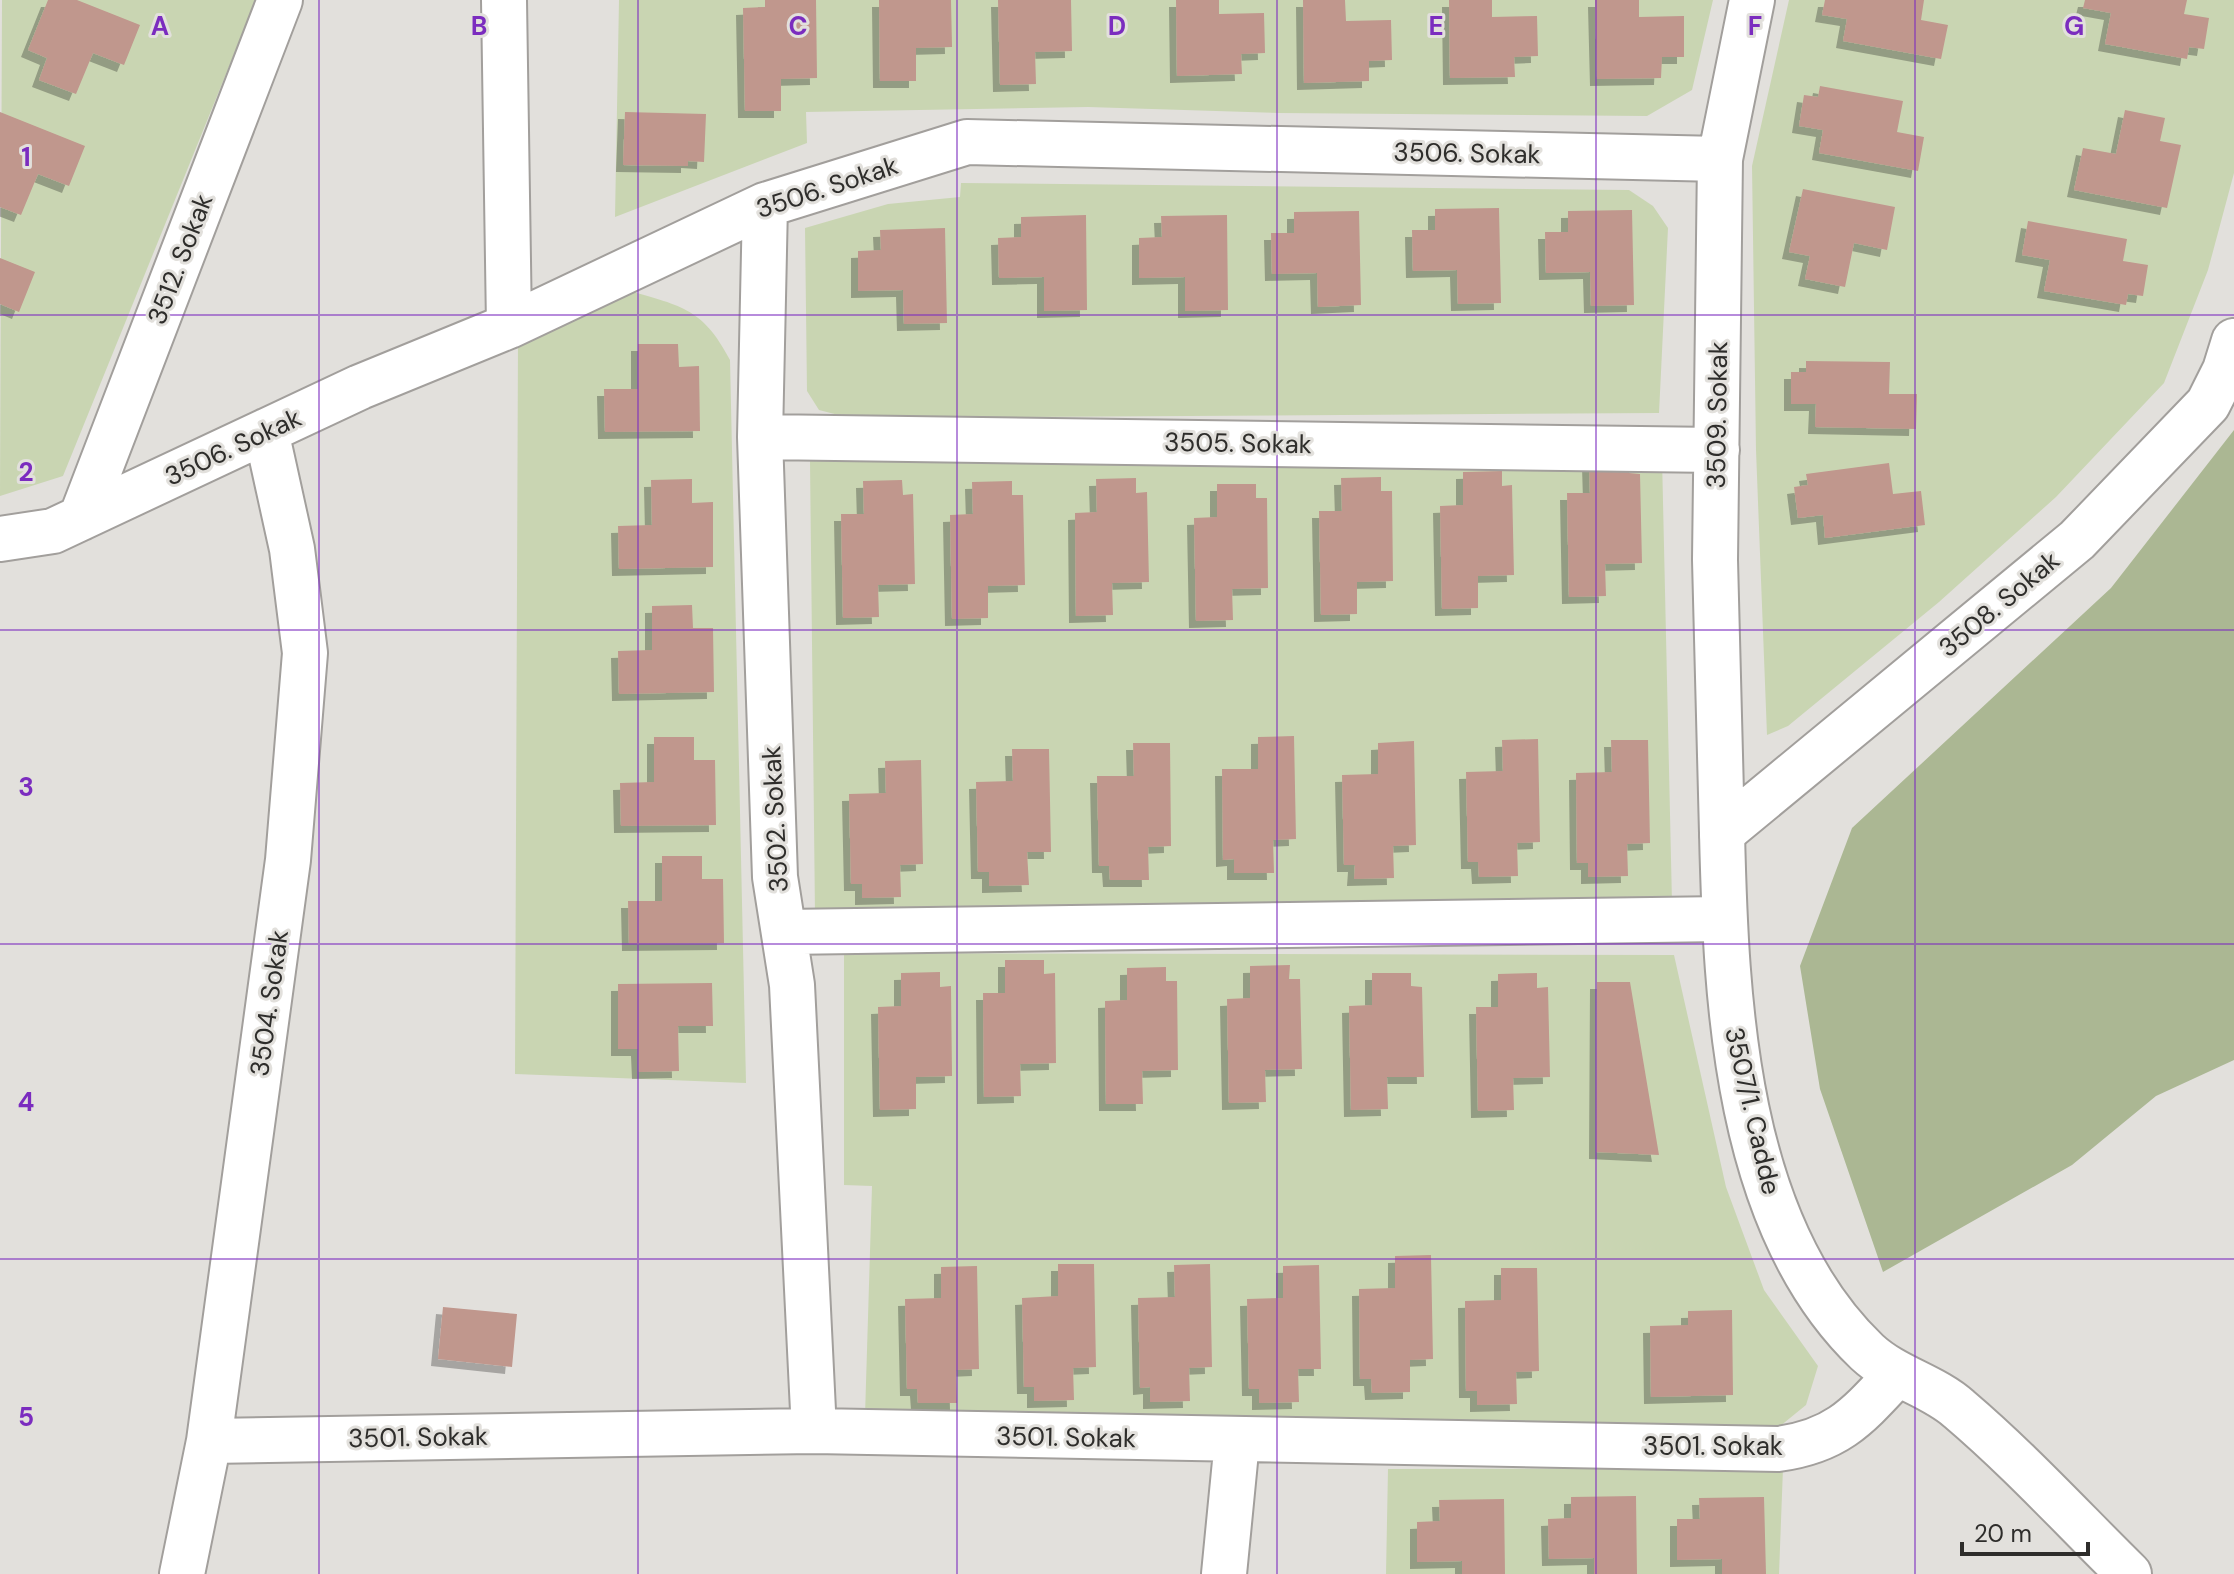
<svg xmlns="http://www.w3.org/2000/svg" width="2234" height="1574" font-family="'DM Sans',sans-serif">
<defs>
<filter id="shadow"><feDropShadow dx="-7" dy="7" stdDeviation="0" flood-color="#0004"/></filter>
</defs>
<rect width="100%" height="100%" fill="#e2e0dc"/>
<path fill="#c9d5b2" d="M2,0H256L63,476L0,496Z
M619,0H1713L1692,90L1647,116L1279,113L1088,107L806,112L807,143L615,217Z
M1789,0H2234V173L2208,270L2164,383L2056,497L1939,602L1788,726L1767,735L1756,450L1752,166Z
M961,183L1629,190L1653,206L1668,228L1659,413L850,418L819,410L807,391L805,228L888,204L960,197Z
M624,289C679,306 702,306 730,360L746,1083L515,1074L518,340Z
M1662,457L1672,903L815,915L810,461Z
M844,953L1674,955L1726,1187L1764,1290L1818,1366L1806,1405L1774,1431L865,1416L872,1186L844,1185Z
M1783,1468L1779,1574H1386L1388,1469Z"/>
<path fill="#abb793" d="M2234,430V1060L2156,1096L2072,1165L1883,1272L1820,1089L1800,966L1852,828L2111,588Z"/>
<path fill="#c0978d" filter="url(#shadow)" d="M48,0H77L140,25L124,65L93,53L76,94L39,80L47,58L28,50Z
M765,0H816L817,78L781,79V111H745L743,8L765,7Z
M879,0H951L952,47L916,48V81H880Z
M998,0H1071L1072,51L1035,52L1036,84L1000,85Z
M1176,0H1219V14L1264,13L1265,53L1241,54L1242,74L1177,76Z
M1303,0H1345L1346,21L1391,20L1392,60L1369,61V81L1304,83Z
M1449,0H1492V17L1537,16L1538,56L1514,57L1515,77L1450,78Z
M1595,0H1639V17L1684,16V57H1662L1661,78L1597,79Z
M1825,0H1924L1921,20L1948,25L1941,59L1843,41L1847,19L1822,15Z
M2085,0H2187L2184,14L2209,18L2204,49L2189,47L2187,59L2105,44L2111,13L2083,8Z
M1820,86L1903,101L1897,132L1924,137L1918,171L1819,153L1823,130L1799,126L1804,95L1818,97Z
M2125,110L2165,118L2160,141L2181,145L2167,208L2074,190L2083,148L2116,154Z
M0,112L85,146L69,186L38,174L21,215L0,207Z
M625,112L706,114L704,162L688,161V166L623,165Z
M1803,189L1895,207L1887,250L1854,243L1845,287L1805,279L1810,256L1789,252Z
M1499,208L1501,303L1458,304L1457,270L1413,271L1412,230H1435V209Z
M1632,210L1634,305L1591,306L1590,272L1546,273L1545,232H1568V211Z
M1359,211L1361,305L1318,307L1317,273L1272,274L1271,233H1294V212Z
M1086,215L1087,310L1044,311V277L999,278L998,238L1021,237V217Z
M1227,215L1228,310L1185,311V277L1139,278V238L1162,237L1161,216Z
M2028,221L2127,239L2123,261L2148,265L2143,296L2128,294L2126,305L2044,291L2050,260L2022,255Z
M945,228L947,323L904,324L903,290L858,291V251L881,250L880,230Z
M0,258L35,272L19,312L0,304Z
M638,344H678L679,367L699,366L700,431L605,432L604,389H638Z
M1806,361L1890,362L1889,394H1917L1916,429L1815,427L1816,404H1791V372H1806Z
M1629,459V473L1640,474L1642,563L1605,564L1606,596L1569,597L1567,493H1590L1589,460Z
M1889,463L1893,494L1921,491L1925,525L1825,538L1823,515L1798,518L1794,487L1808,485L1806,474Z
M1502,471V486L1512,485L1514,575L1478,576V608L1442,609L1440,506L1463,505V472Z
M1381,477V491H1392L1393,581L1357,582V614L1321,615L1319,511H1342L1341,478Z
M1136,478V493L1147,492L1149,582L1112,583L1113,615L1076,616L1075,513L1097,512L1096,479Z
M692,479V503L713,502V567L619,569L618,526L652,525L651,480Z
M902,480L903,495L913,494L915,584L878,585L879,617L843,618L841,514H864L863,481Z
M1012,481V495H1023L1025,585L988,586V618L952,619L950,515L973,514L972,482Z
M1217,484H1256V498H1267L1268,588L1232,589L1233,620L1196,621L1194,518L1217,517Z
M692,605L693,628H713L714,692L619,694L618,651L652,650V606Z
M1294,736L1296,839L1273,840L1274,873H1234V859L1223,860L1222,769H1258V737Z
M654,737H694V760H715L716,825L621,826L620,783L654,782Z
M1538,739L1540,842L1517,843L1518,876L1479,877L1478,862H1468L1466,772L1503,771L1502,740Z
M1611,740H1648L1650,843L1627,844L1628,876L1588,877V863H1577L1576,773L1612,772Z
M1414,741L1416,845L1393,846L1394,878L1354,879L1355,865H1344L1342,775L1378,774V743Z
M1133,743H1170L1171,846L1148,847L1149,880H1110L1109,866H1099L1097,776H1134Z
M1012,749H1049L1051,852H1027L1029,885L989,886V872H978L976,782L1013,781Z
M921,760L923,864L900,865L901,897L862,898V884H851L849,794L886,793L885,761Z
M662,856H702V879H723L724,943L629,944L628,901H662Z
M1005,960H1044V974L1055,973L1056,1063L1020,1064L1021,1096L984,1097L983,993H1005Z
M1290,965L1289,979H1300L1302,1069L1265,1070L1266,1102L1229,1103L1227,999L1250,998V966Z
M1166,967V981H1177L1178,1070L1142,1071L1143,1104H1106L1105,1001L1127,1000V968Z
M940,972V987L951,986L952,1076L916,1077V1109L880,1110L878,1007L901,1006V973Z
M1372,973H1411V986L1422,987L1424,1077H1387L1388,1109L1351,1110L1349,1006L1372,1005Z
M1537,973V988L1548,987L1550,1077L1513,1078L1514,1110L1478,1111L1476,1007H1498V974Z
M1597,982H1630L1659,1155L1596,1152Z
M712,983L713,1026H678L679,1071L639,1072L638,1049H618V984Z
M1431,1255L1433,1359L1410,1360V1392L1372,1393L1371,1379H1360L1359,1289L1395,1288V1256Z
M1058,1264H1094L1096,1367L1073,1368L1074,1400L1034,1401V1387H1024L1022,1298L1058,1296Z
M1210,1264L1212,1367L1189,1368L1190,1401L1150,1402V1387L1140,1388L1138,1298L1175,1297L1174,1265Z
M1319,1265L1321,1369H1298L1299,1402L1259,1403V1389H1249L1247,1299L1283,1298V1266Z
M977,1266L979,1369L956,1370L957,1403H918L917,1389H907L905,1299L941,1298V1267Z
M1501,1268H1537L1539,1371L1516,1372L1517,1404L1477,1405V1391H1466L1465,1301L1501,1300Z
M443,1307L517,1314L512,1367L438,1359Z
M1732,1310L1733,1395L1651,1397L1650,1326L1688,1325V1311Z
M1636,1496L1637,1574H1594V1558L1549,1559L1548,1519L1571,1518V1497Z
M1764,1497L1766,1574H1722V1559L1677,1560V1519H1700L1699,1498Z
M1504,1499L1505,1574H1462V1561L1417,1562V1522L1440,1521L1439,1500Z"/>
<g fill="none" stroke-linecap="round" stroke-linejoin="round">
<defs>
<path id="street" d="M504,0L509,326
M765,205L760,437L775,877L792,985L814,1431
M760,437L1717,450
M81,518L280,0
M0,539L53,531L360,387L509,326L765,205L967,142L1720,159
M1722,833L1715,560L1720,159L1752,0
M1722,833L2077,540L2208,404L2225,370L2234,341
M784,932L1724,919
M209,1441L814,1431L1778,1449C1837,1441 1857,1417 1896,1375
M182,1574L209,1441L288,860L305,653L292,549L266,431
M1224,1574L1237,1441"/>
<path id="secondary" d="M1722,833C1726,1002 1735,1226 1867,1352C1895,1378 1932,1385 1959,1409C2019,1460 2073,1519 2129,1574"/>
</defs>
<use href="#street" stroke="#a29f9c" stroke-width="48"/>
<use href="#secondary" stroke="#a29f9c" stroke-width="48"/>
<use href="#street" stroke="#fff" stroke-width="44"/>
<use href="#secondary" stroke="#fff" stroke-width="44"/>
</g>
<path fill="none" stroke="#7b2cbf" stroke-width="2" stroke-opacity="0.55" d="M319,0V1574M638,0V1574M957,0V1574M1277,0V1574M1596,0V1574M1915,0V1574M0,315H2234M0,630H2234M0,944H2234M0,1259H2234"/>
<g text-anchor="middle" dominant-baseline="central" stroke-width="6" stroke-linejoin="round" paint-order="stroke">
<g font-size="26" fill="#2e2d2b" stroke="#e2e0dc">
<text transform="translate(1467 153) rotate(1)">3506. Sokak</text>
<text transform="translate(827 187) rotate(-18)">3506. Sokak</text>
<text transform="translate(180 259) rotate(-69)">3512. Sokak</text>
<text transform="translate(1717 415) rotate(-89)">3509. Sokak</text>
<text transform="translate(1238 443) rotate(1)">3505. Sokak</text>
<text transform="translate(233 447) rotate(-25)">3506. Sokak</text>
<text transform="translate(1999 604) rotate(-40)">3508. Sokak</text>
<text transform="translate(775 819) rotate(-93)">3502. Sokak</text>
<text transform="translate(269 1003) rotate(-82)">3504. Sokak</text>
<text transform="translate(1753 1111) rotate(77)">3507/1. Cadde</text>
<text transform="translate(418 1437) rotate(-1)">3501. Sokak</text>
<text transform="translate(1066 1437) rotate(1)">3501. Sokak</text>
<text x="1713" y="1446">3501. Sokak</text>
</g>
</g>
<g font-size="26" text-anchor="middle" font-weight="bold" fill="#7b2cbf" stroke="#e2e0dc" stroke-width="6" stroke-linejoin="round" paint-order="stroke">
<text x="160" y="35">A</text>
<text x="479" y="35">B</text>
<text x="798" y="35">C</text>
<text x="1117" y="35">D</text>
<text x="1436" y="35">E</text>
<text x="1755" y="35">F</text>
<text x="2074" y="35">G</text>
<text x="26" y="166">1</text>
<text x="26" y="481">2</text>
<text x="26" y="796">3</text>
<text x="26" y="1111">4</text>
<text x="26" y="1426">5</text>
</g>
<path d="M1962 1542v12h126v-12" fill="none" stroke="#2e2d2b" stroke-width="4"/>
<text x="1974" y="1542" font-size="24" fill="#2e2d2b" stroke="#e2e0dc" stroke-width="6" paint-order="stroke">20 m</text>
</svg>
